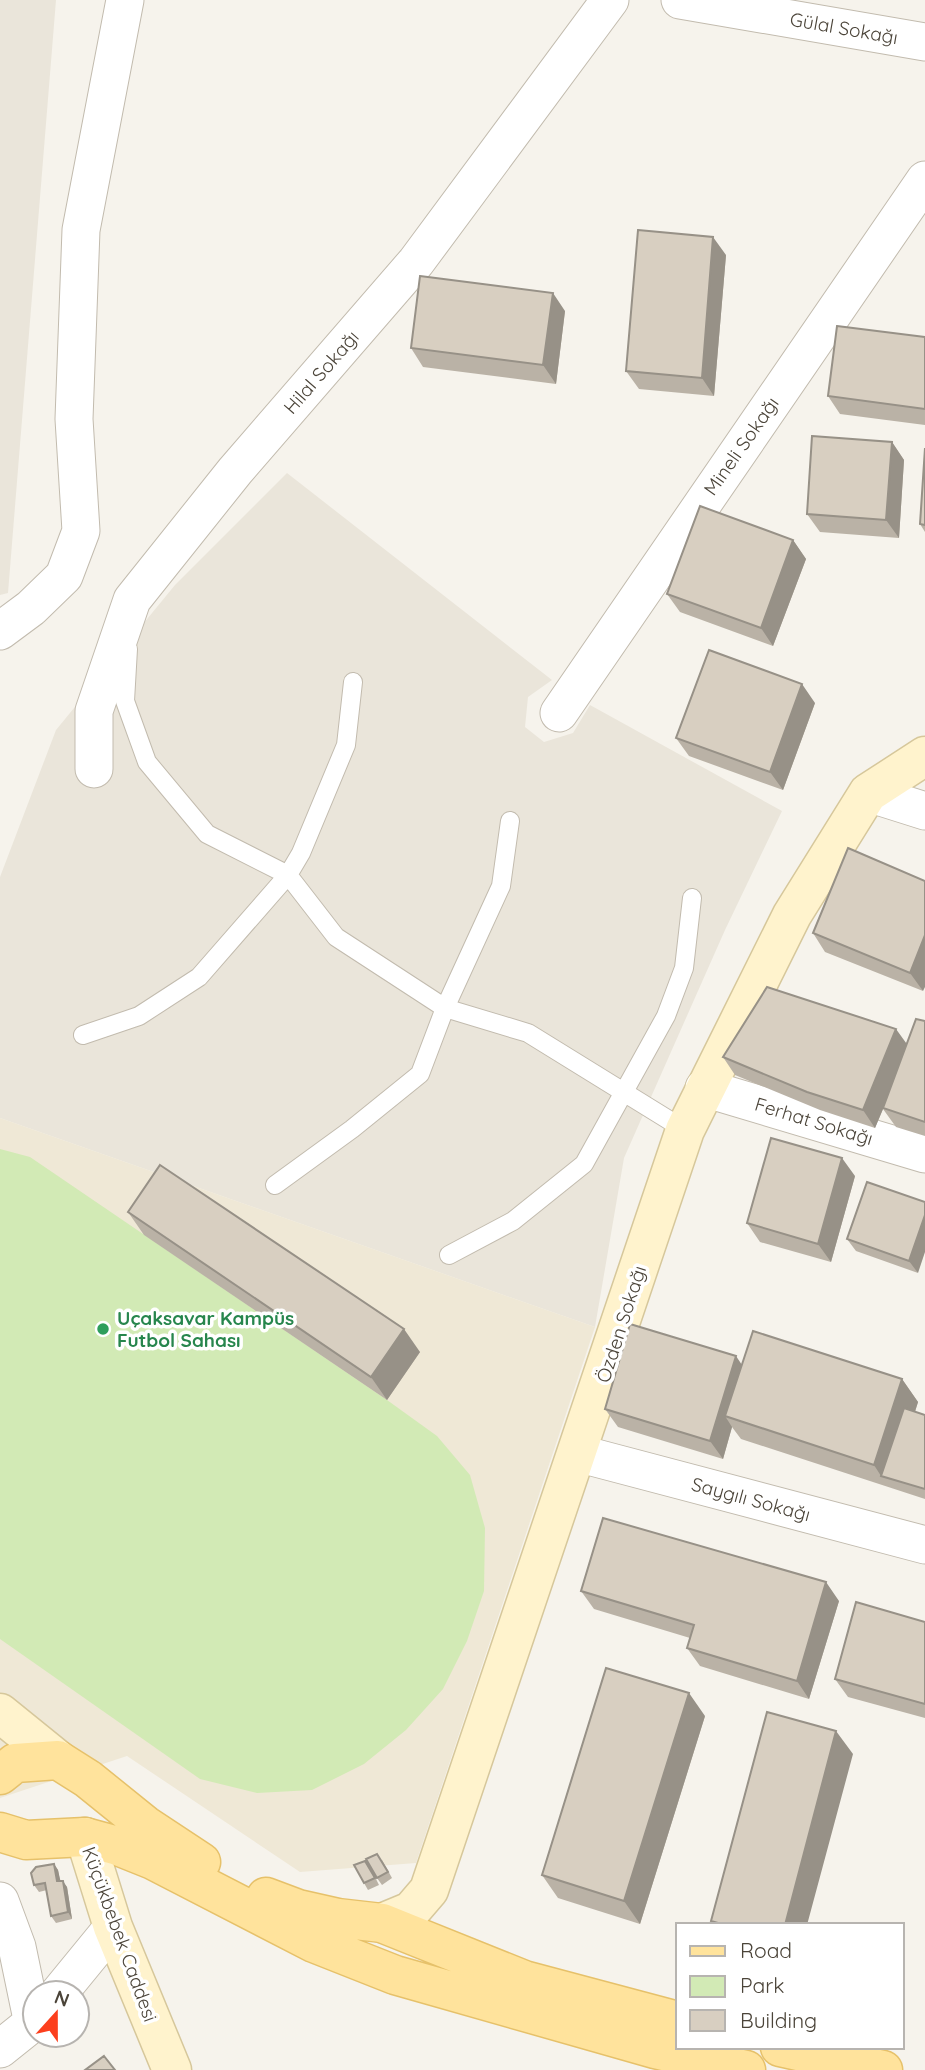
<svg xmlns="http://www.w3.org/2000/svg" width="925" height="2070" font-family="Quicksand,sans-serif">
<rect width="100%" height="100%" fill="#f6f3ec"/>
<path fill="#eae5da" d="M0,0H56L8,593L0,595Z
M287,473L552,680L528,697L525,727L544,742L573,733L590,705L782,811L725,930L624,1158L595,1327L0,1118V877L56,730L175,585Z"/>
<path fill="#efe8d6" d="M0,1118L595,1327L416,1863L300,1872L127,1756L0,1798Z"/>
<path fill="#d2eab5" d="M0,1149L30,1157L387,1400L437,1436L470,1475L485,1528L484,1591L467,1641L443,1689L406,1730L364,1764L312,1790L257,1793L200,1779L0,1639Z"/>
<g fill="none" stroke-linecap="round" stroke-linejoin="round">
<defs>
<path id="lane" d="M128,649L125,701L147,762L207,834L288,875L336,937L445,1008L528,1033L685,1130
M83,1035L139,1016L199,977L288,875L301,853L346,745L353,682
M275,1185L352,1129L420,1074L445,1008L501,886L510,821
M449,1255L513,1221L584,1164L666,1016L684,968L692,898"/>
<path id="street" d="M680,0L925,42
M0,631L31,608L64,576L81,531L74,419L81,230L125,0
M559,713L925,180
M94,769V711L132,600L235,471L416,262L610,0
M868,793L925,811
M704,1088L925,1154
M577,1453L925,1545
M0,1901L17,1947L33,2024
M59,1993L113,1927
M0,2049L35,2021"/>
<path id="secondary" d="M0,1713L58,1760
M85,1837L113,1927L172,2070
M382,1923L411,1911L429,1890L685,1130L792,915L868,793L925,756"/>
<path id="primary" d="M0,1775L15,1763L58,1760L88,1779L145,1825L201,1862
M0,1832L26,1840L85,1837L118,1846L153,1860L314,1943L395,1975L655,2049L746,2070
M266,1897L298,1909L338,1918L382,1923L524,1980L678,2021
M780,2047L883,2070"/>
</defs>
<use href="#lane" stroke="#c2bbae" stroke-width="20"/>
<use href="#street" stroke="#c2bbae" stroke-width="39"/>
<use href="#secondary" stroke="#d6c79b" stroke-width="41"/>
<use href="#primary" stroke="#e6c16a" stroke-width="41"/>
<use href="#lane" stroke="#fff" stroke-width="18"/>
<use href="#street" stroke="#fff" stroke-width="37"/>
<use href="#secondary" stroke="#fff3cd" stroke-width="38"/>
<use href="#primary" stroke="#ffe39c" stroke-width="38"/>
</g>
<path fill="#bab2a6" d="M726,255L714,396L639,389L626,371Z
M565,311L556,384L423,367L411,348Z
M925,337V425L840,414L828,396Z
M892,442L904,460L899,538L820,532L807,514Z
M925,448V532L920,524Z
M793,540L806,559L773,646L680,612L667,594Z
M815,703L783,790L689,756L676,738Z
M848,848L923,991L825,952L813,933Z
M925,1021V1136L896,1127L883,1109L875,1128L820,1110L735,1075L723,1057L907,1044Z
M855,1176L831,1262L760,1242L747,1223Z
M867,1182L918,1273L856,1251L847,1239Z
M128,1212L420,1352L387,1400L144,1235Z
M742,1365L902,1379L918,1402L915,1412L925,1415V1499L741,1439L732,1427L723,1459L618,1427L605,1409Z
M581,1591L839,1601L809,1699L700,1666L687,1648L690,1638L594,1609Z
M925,1622V1718L848,1697L835,1679Z
M705,1716L640,1924L558,1898L542,1875Z
M382,1860L392,1878L382,1885L377,1878Z
M54,1864L58,1870L60,1881L67,1887L72,1919L56,1923L51,1916L47,1890L39,1892L34,1885Z
M370,1867L379,1885L368,1890L364,1883Z"/>
<path fill="#979187" d="M713,237L726,255L714,396L702,378Z
M553,293L565,311L556,384L543,365Z
M892,442L904,460L899,538L886,520Z
M793,540L806,559L773,646L761,628Z
M802,684L815,703L783,790L770,772Z
M925,935V987L923,991L910,973Z
M896,1029L909,1047L875,1128L863,1110Z
M842,1158L855,1176L831,1262L818,1244Z
M925,1215V1252L918,1273L909,1261Z
M404,1329L420,1352L387,1400L371,1377Z
M736,1356L748,1374L725,1416L732,1427L723,1459L710,1441Z
M902,1379L918,1402L893,1479L881,1476L874,1465Z
M826,1582L839,1601L809,1699L797,1681Z
M689,1693L705,1716L640,1924L624,1901Z
M836,1731L853,1754L807,1925H785Z
M54,1864L58,1870L62,1888L57,1881Z
M63,1881L67,1887L72,1919L68,1912Z"/>
<path fill="#d8cfc1" stroke="#979187" stroke-width="2" d="M638,230L713,237L702,378L626,371Z
M420,276L553,293L543,365L411,348Z
M837,326L925,337V409L828,396Z
M812,436L892,442L886,520L807,514Z
M925,448V525L920,524Z
M700,506L793,540L761,628L667,594Z
M709,650L802,684L770,772L676,738Z
M848,848L925,881V935L910,973L813,933Z
M767,987L896,1029L863,1110L807,1092L723,1057Z
M916,1019L925,1021V1122L883,1108Z
M771,1138L842,1158L818,1244L747,1223Z
M160,1165L404,1329L371,1377L128,1212Z
M867,1182L925,1202V1215L909,1261L847,1239Z
M630,1324L736,1356L710,1441L605,1409Z
M753,1331L902,1379L874,1465L725,1416Z
M904,1408L925,1415V1489L881,1476Z
M603,1518L826,1582L797,1681L687,1648L694,1625L581,1591Z
M856,1602L925,1622V1704L835,1679Z
M606,1668L689,1693L624,1901L542,1875Z
M767,1712L836,1731L785,1925H725L711,1921Z
M377,1854L388,1872L377,1878L366,1859Z
M365,1861L375,1878L364,1883L354,1865Z
M54,1864L57,1881H63L68,1912L51,1916L45,1883L34,1885L31,1873L36,1867Z
M104,2056L115,2070H85Z"/>
<circle fill="#2e9e5b" stroke="#fff" stroke-width="2.5" cx="103" cy="1329" r="7"/>
<g text-anchor="middle" dominant-baseline="central" stroke-width="7" stroke-linejoin="round" paint-order="stroke">
<g font-size="19" fill="#4b4439" stroke="#fff">
<text transform="translate(844 28) rotate(10)">Gülal Sokağı</text>
<text transform="translate(321 372) rotate(-49)">Hilal Sokağı</text>
<text transform="translate(741 446) rotate(-55)">Mineli Sokağı</text>
<text transform="translate(814 1121) rotate(17)">Ferhat Sokağı</text>
<text transform="translate(621 1324) rotate(-72)">Özden Sokağı</text>
<text transform="translate(751 1499) rotate(15)">Saygılı Sokağı</text>
<text transform="translate(120 1934) rotate(70)">Küçükbebek Caddesi</text>
</g>
<g font-size="19" font-weight="bold" fill="#27864d" stroke="#fff" text-anchor="start">
<text x="117" y="1318">Uçaksavar Kampüs<tspan x="117" dy="22">Futbol Sahası</tspan></text>
</g>
</g>
<rect x="676" y="1923" width="228" height="126" fill="#ffffff" stroke="#b7b4b0" stroke-width="2"/>
<rect x="690" y="1946" width="35" height="10" fill="#ffe39c" stroke="#b7b4b0" stroke-width="2"/>
<text x="740" y="1958" font-size="21" fill="#4b4439">Road</text>
<rect x="690" y="1976" width="35" height="21" fill="#d2eab5" stroke="#b7b4b0" stroke-width="2"/>
<text x="740" y="1993" font-size="21" fill="#4b4439">Park</text>
<rect x="690" y="2010" width="35" height="21" fill="#d8cfc1" stroke="#b7b4b0" stroke-width="2"/>
<text x="740" y="2028" font-size="21" fill="#4b4439">Building</text>
<g transform="translate(56 2014) rotate(21)"><circle r="33" fill="#ffffff" stroke="#b7b4b0" stroke-width="2"/>
<path d="M0-5L12 26L0 18L-12 26Z" fill="#fc3f1d"/>
<text y="-10" font-size="19" font-weight="bold" text-anchor="middle" fill="#4b4439">N</text>
</g>
</svg>
